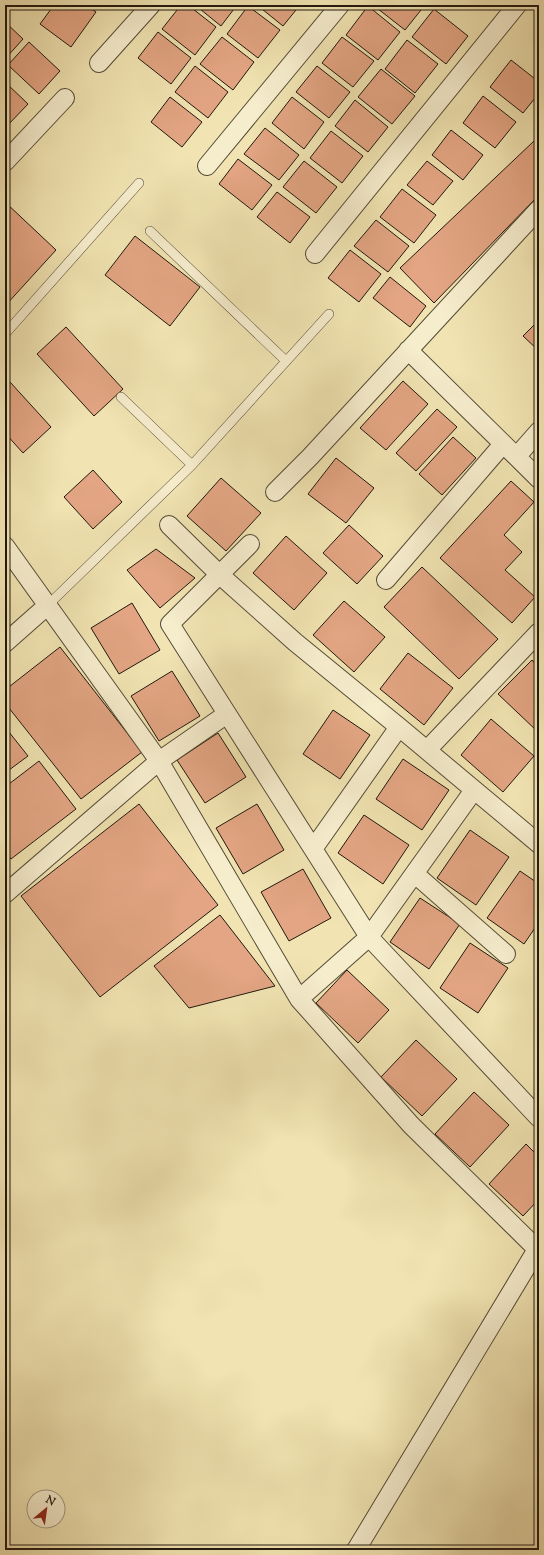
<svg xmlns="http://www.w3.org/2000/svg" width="544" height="1555" font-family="'Sorts Mill Goudy',serif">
<rect width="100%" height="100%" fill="#f1e4b2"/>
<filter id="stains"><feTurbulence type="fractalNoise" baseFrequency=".005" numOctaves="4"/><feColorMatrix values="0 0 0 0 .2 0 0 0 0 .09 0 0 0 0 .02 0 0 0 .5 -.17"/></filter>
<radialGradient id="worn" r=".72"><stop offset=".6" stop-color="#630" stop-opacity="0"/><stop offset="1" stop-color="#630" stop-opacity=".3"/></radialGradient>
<path fill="#e3a583" stroke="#20180e" d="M54,5H86L96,12L71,47L40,24Z
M181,5H188L216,27L195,55L162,29Z
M195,5H237L221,26Z
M257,5H300L283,26Z
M373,5H425L405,30Z
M248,6L280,30L258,58L227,34Z
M368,6L400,32L378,60L346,35Z
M434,9L468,36L446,64L412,37Z
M5,22L23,39L5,59Z
M158,32L191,58L171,84L138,58Z
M222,37L254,62L233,90L200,64Z
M342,37L374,61L353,87L322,63Z
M407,40L438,64L415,93L385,69Z
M29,42L60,71L39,94L8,65Z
M511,60L539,82V93L523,113L490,87Z
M195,66L228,92L208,118L175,92Z
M317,66L350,92L329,118L296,92Z
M381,69L415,96L392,124L358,97Z
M5,82L28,104L7,126L5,124Z
M483,96L516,122L495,148L463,123Z
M170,97L202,122L182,147L151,122Z
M292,97L324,122L304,149L272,123Z
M355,100L388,127L368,152L335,126Z
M265,128L299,155L279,180L244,154Z
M451,130L483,155L463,180L432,155Z
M331,131L363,156L342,183L310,158Z
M534,141L539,146V195L434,303L400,268Z
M238,159L272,185L252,210L219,184Z
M304,161L337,187L316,213L283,187Z
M427,161L453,181L433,205L407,185Z
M402,189L436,215L414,243L380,217Z
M277,192L310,217L290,243L257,217Z
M5,202L56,250L5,306Z
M376,220L409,246L388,272L354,246Z
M135,236L200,287L170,326L105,275Z
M350,250L381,274L359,302L328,278Z
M390,277L426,306L410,327L373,298Z
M539,320V351L523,336Z
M66,327L123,389L94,416L37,354Z
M403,381L428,404L386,450L360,428Z
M10,382L51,427L23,453L5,433V387Z
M437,409L457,427L416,471L396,453Z
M453,437L476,458L442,495L419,474Z
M336,458L374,488L346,523L308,494Z
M93,470L122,502L93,529L64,497Z
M221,478L261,513L226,551L187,516Z
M511,481L534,502L504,535L522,552L505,570L535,597L512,623L440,558Z
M349,525L383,556L357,584L323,553Z
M286,536L327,573L294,610L253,573Z
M156,549L195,578L160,608L127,570Z
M422,567L498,639L459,679L384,607Z
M344,601L385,637L354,672L313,635Z
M132,603L160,650L119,674L91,628Z
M60,647L142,752L81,799L5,703V690Z
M408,653L453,688L424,725L380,689Z
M532,660L539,668V731L538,732L498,694Z
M172,671L200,716L159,741L131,696Z
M333,710L370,735L340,779L303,754Z
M491,719L534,756L503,792L461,755Z
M5,727L28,756L5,773Z
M218,733L246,777L205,803L177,760Z
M403,759L449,790L422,830L376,799Z
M39,761L76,809L11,859L5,851V787Z
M139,804L218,905L100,997L21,896Z
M257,804L284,850L243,874L216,828Z
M364,815L409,845L383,884L338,853Z
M470,830L509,857L476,905L437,878Z
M303,869L331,918L289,941L261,892Z
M520,871L539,884V922L524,944L487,918Z
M420,898L460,924L429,969L390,942Z
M220,915L275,986L189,1008L154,966Z
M470,943L508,968L478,1013L440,988Z
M347,970L389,1010L358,1043L316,1003Z
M416,1040L457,1079L422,1116L381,1077Z
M474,1092L509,1125L470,1167L435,1134Z
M526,1144L539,1157V1199L523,1216L489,1184Z"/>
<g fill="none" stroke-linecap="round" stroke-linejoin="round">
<defs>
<path id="lane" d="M150,231L286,361
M5,334L139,183
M121,397L192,465
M48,605L192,465L329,314"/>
<path id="street" d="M99,63L151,5
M5,162L65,98
M207,166L340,5
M315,254L517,5
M408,350L539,479
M517,456L539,431
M275,492L310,457L539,209
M169,525L220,575L295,642L399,727L539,844
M250,544L170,624L369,937L539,1118
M5,546L159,761L299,999L411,1125L537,1249
M386,580L503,444
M5,643L48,605
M427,750L539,632
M313,849L399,727
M415,874L506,954
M5,894L159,761L227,714
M299,999L369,937L474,790
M356,1550L539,1246"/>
</defs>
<use href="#lane" stroke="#544b37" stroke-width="10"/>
<use href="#street" stroke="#544b37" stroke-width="20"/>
<use href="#lane" stroke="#f6edcd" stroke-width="9"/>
<use href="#street" stroke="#f6edcd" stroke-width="18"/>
</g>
<rect width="544" height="1555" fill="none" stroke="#f1e4b2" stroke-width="20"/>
<rect x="6" y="6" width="532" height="1543" fill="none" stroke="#20180e" stroke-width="2"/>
<rect x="10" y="10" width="524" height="1535" fill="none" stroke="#20180e"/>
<g transform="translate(46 1509) rotate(29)"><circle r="19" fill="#f6edcd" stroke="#a09881"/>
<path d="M0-3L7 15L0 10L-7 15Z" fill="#8f2418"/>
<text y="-6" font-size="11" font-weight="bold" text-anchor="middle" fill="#20180e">N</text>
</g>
<rect width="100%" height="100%" filter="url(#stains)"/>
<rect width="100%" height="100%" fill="url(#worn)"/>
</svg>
